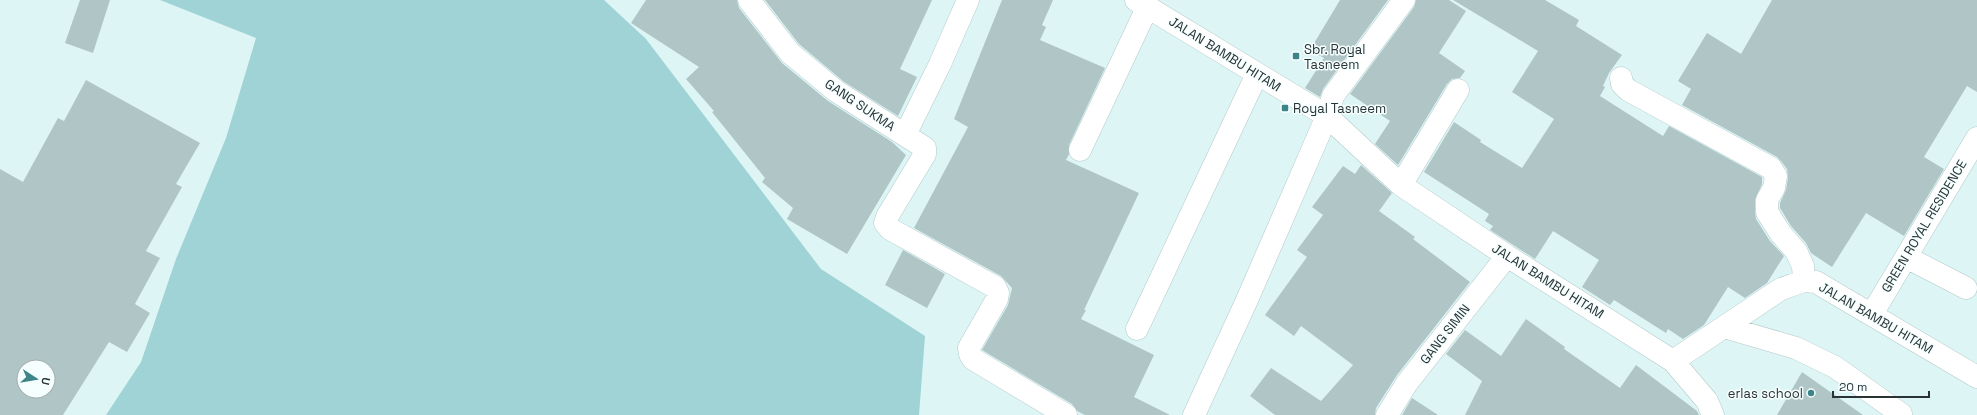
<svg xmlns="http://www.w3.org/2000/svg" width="1977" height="415" font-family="'Space Grotesk',sans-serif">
<rect width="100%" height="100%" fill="#def5f5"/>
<path fill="#a0d3d5" d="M160,0H604L646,39L821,269L925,336L919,415H106L141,362L176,259L226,138L256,38Z"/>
<path fill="#b0c6c6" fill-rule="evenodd" d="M80,0H110L93,53L65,43Z
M646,0H737L739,8L782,63L828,101L892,142L906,155L847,254L787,219L793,208L762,182L765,178L712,112L714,111L686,79L699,67L631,23Z
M765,0H932L900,69L917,77L898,116L843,81L799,44Z
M1002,0H1053L1042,25L1046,27L1040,40L1105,68L1069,145V154L1066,160L1139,193L1084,310H1086L1081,319L1154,355L1134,397L1170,415H1085L1077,411L1072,404L982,350L1008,305L1012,288L1001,276L914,228L968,127L954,119Z
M1340,0H1388L1323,89L1320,97L1305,88L1324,58L1310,50Z
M1416,0H1449L1466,11L1439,53L1465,71L1460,78L1452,79L1447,84L1398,165L1375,144L1390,121L1350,94L1414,7Z
M1453,0H1545L1579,20L1576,26L1622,55L1609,73L1603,86L1605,87L1600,96L1663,136L1669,126L1762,177V184L1755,200V212L1756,219L1770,241L1784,256L1767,283L1745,298L1728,287L1704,325L1683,339L1668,329L1666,333L1614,300L1610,305L1582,287L1599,260L1553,231L1535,259L1490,230L1493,226L1485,221L1489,214L1424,172L1454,122L1481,140L1480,142L1522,168L1554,119L1512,92L1538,51Z
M1772,0H1977V92L1967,86L1924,157L1944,169L1904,236L1866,213L1832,267L1811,253L1806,243L1791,226L1780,208V203L1786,190L1788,178L1787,169L1781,161L1777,157L1682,105L1691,89L1678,81L1707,33L1741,54Z
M86,80L200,143L176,184L182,187L146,251L160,258L135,304L150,313L127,352L109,342L63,415H0V169L23,182L58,118L64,121ZM24,367H48V391H24Z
M1361,165L1392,193L1379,211L1415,237L1413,239L1470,282L1397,375L1376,408L1375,415H1275L1250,396L1271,368L1321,401L1353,365L1301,326L1294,336L1265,315L1307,257L1297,250L1323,215L1312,207L1343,166L1355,174Z
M903,250L945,274L927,308L885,285Z
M1526,319L1565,347L1564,349L1620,388L1636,365L1697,411L1699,415H1465L1482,381L1446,354L1465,330L1501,356Z
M1802,372L1863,415H1777Z
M1412,398L1438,415H1402Z"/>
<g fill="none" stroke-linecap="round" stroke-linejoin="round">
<defs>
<path id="minor" d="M749,0L790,53L836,91L925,148V154L887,217L885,223L890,229L995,287L998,293L997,299L969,348L970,354L973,359L1066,415
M1136,0L1327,116L1401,185L1507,256L1673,361L1781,289L1804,281L1816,282L1977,377
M1621,78L1622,84L1628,90L1771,168L1776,176L1774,188L1767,200V212L1781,234L1796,251L1803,266L1804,281
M905,135L940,64L968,0
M1080,150L1148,6
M1401,185L1458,90
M1906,257L1966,288
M1872,314L1977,138
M1724,327L1796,348L1835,367L1901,414
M1137,329L1257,74
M1673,361L1707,401L1713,415
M1194,415L1247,300L1327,116L1333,96L1404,0
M1387,415L1407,383L1507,256"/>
</defs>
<use href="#minor" stroke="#b3c9ca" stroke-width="23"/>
<use href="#minor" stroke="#fff" stroke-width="22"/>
</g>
<g fill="#3d8588" stroke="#f6ffff" stroke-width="1.5">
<rect x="1292" y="52" width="8" height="8" rx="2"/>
<rect x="1281" y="104" width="8" height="8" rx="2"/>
<circle cx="1811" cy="393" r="4"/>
</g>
<g text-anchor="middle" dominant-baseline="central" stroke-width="3" stroke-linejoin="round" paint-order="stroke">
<g font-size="13" fill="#2a3333" stroke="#f6ffff" text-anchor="start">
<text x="1304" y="49">Sbr. Royal<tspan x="1304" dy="15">Tasneem</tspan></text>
<text x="1293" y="108">Royal Tasneem</text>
<text x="1803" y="393" text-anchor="end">erlas school</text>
</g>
<g font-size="13" fill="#2a3333" stroke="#f6ffff">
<text transform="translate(1225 54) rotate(32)">JALAN BAMBU HITAM</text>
<text transform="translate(860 105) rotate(34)">GANG SUKMA</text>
<text transform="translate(1924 226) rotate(-59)">GREEN ROYAL RESIDENCE</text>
<text transform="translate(1548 281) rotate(32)">JALAN BAMBU HITAM</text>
<text transform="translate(1876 318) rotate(30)">JALAN BAMBU HITAM</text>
<text transform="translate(1445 334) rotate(-52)">GANG SIMIN</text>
</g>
</g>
<g transform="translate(36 379) rotate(102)"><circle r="19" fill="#f6ffff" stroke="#a4adad"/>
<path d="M0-3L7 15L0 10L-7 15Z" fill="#3d8588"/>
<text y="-6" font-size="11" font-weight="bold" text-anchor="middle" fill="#2a3333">U</text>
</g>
<path d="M1833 391v6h96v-6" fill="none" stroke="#2a3333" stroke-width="2"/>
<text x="1839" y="391" font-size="12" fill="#2a3333" stroke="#f6ffff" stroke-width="3" paint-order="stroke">20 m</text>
</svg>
